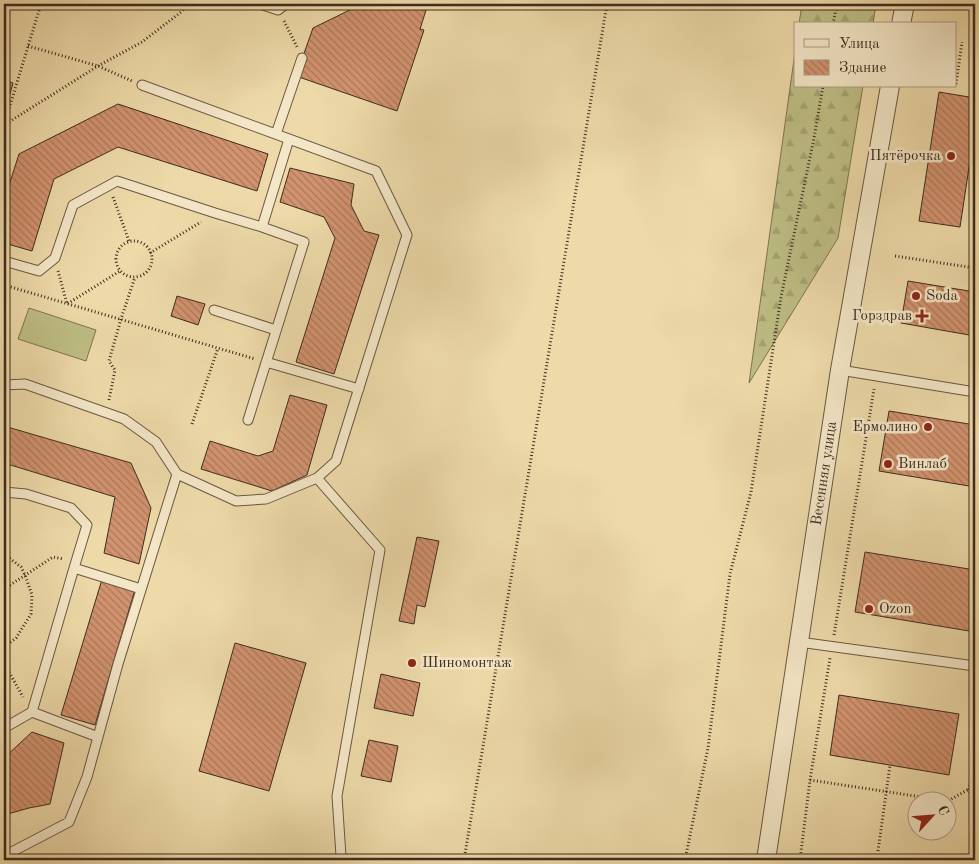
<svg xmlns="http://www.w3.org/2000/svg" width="979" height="864" font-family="'Old Standard TT',serif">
<defs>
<pattern id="forest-firs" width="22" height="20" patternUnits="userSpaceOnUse" patternTransform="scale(1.25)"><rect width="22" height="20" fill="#bebe84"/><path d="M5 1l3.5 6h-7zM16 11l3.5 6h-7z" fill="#a4a372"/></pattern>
<pattern id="building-back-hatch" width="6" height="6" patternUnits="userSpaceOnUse" patternTransform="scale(1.25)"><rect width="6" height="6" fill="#d2936f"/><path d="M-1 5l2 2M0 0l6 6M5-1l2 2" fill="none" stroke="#ac785b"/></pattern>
</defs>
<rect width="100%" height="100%" fill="#eedaa9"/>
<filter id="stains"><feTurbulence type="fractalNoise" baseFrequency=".004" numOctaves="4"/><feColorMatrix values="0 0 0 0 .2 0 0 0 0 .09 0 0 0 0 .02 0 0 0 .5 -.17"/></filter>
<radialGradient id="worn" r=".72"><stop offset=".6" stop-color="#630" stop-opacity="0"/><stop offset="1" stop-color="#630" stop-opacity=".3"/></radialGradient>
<path fill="url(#forest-firs)" stroke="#7e7452" d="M802,4H876L873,24H799Z
M795,52V86H863L838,238L749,383Z"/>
<path fill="#bebe84" stroke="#7e7452" d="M29,308L96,330L86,361L18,339Z"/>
<path fill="url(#building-back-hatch)" stroke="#3f2b20" d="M362,4H428L420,29L424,30L397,111L296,76L313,28Z
M4,80L13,83L5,112H4Z
M939,92L975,98V141H973L960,227L919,221Z
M118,104L268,154L257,191L118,147L54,179L32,251L4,243V201L19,154Z
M290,168L354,184L351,205L364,231L379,235L334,374L296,362L335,238L324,217L280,202Z
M908,281L975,292V336L901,323Z
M177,296L205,304L198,325L171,316Z
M290,395L327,405L307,475L272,491L201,469L210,441L258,456L273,451Z
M889,411L975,425V487L879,471Z
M4,426L131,463L151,508L139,564L104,553L115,497L4,463Z
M417,537L439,541L425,607L417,605L414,624L399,621Z
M865,552L975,570V632L855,612Z
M103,576L136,586L95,725L61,715Z
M235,643L306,663L269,791L199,771Z
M381,674L420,683L413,716L374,708Z
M839,695L959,714L949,775L830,755Z
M32,732L64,743L50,804L29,808L4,815V758Z
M369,740L398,746L391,782L361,776Z"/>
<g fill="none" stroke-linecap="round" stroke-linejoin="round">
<defs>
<path id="service" d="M260,4L278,10L286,4
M276,134L302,58
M262,227L289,139
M4,261L39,271L55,258L73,205L117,181L215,213L262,227L304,242L248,420
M214,310L276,330
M266,362L359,389
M840,370L975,392
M4,385L25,384L124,419L156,442L177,474L236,501L266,499L317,478L336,461L407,235L376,171L142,85
M317,478L380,550L337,796L341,856L340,860
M4,492L26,494L71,508L87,525L74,568L141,589
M74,568L32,712L98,737
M799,642L975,666
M4,728L32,712
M4,856L69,822L87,777L118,664L177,474"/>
<g id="minor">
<path d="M901,24L905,4"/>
<path id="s1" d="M766,860L840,370L890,86"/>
</g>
</defs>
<use href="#service" stroke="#6b5742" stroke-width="11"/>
<use href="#minor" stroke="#6b5742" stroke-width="20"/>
<path stroke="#3f2b20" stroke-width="3" stroke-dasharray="1 2.5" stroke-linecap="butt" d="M284,21L297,47
M833,24L837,4
M28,46L98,66L132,81
M956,84L962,42
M4,125L41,4
M4,126V125L98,66L142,42L181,12L187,4
M113,197L129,241
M116 259a18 18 0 1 1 36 0a18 18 0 1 1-36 0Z
M150,253L201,222
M895,256L975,268
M971,267L975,238
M58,271L67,304L120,271
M4,285L255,359
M4,362L9,373
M109,400L115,370L109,361L121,319L135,277
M192,424L218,348
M4,554L21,567L25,575L32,595L31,614L16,638L4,647
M4,589L53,557L63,559
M834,635L874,389
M4,663L23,697
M975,747L969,789L975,816
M810,780L948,801L969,789
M878,851L890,765
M464,860L607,4
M685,860L708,748L730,574L751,492L781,297L814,138L823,86
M800,860L810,780L830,658"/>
<use href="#service" stroke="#f4e7c7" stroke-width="9"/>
<use href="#minor" stroke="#f4e7c7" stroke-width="18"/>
</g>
<g fill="#8f2418" stroke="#f4e7c7" stroke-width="2">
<circle cx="951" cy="156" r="5"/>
<circle cx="916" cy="296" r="5"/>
<path d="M919.5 308.5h5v5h5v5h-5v5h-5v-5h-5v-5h5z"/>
<circle cx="928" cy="427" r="5"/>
<circle cx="888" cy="464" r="5"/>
<circle cx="869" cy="609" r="5"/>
<circle cx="412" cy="663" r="5"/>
</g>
<g text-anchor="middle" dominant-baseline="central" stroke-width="5" stroke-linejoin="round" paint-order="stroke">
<g font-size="15" fill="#3f2b20" stroke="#f4e7c7" text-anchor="start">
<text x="941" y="156" text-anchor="end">Пятёрочка</text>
<text x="926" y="296">Soda</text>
<text x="912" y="316" text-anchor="end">Горздрав</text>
<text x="918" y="427" text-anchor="end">Ермолино</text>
<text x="898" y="464">Винлаб</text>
<text x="879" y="609">Ozon</text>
<text x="422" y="663">Шиномонтаж</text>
</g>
<g font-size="15" fill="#3f2b20" stroke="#f4e7c7">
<text stroke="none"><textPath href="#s1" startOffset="391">Весенняя улица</textPath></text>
</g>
</g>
<rect width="979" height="864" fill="none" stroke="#eedaa9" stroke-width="20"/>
<rect x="5" y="5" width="969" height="854" fill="none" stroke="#3f2b20" stroke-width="2.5"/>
<rect x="10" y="10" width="959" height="844" fill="none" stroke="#3f2b20"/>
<rect x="794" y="22" width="162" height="65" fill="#f4e7c7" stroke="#ac9c84"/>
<rect x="804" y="39" width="25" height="8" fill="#f4e7c7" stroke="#ac9c84"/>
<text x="839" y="48" font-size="15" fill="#3f2b20">Улица</text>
<rect x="804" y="60" width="25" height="15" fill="url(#building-back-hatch)" stroke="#ac9c84"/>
<text x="839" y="72" font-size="15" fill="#3f2b20">Здание</text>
<g transform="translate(932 816) rotate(64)"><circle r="24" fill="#f4e7c7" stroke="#ac9c84"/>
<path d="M0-4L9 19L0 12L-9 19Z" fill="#8f2418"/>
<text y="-8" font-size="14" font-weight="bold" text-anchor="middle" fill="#3f2b20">С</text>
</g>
<rect width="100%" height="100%" filter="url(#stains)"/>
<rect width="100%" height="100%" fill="url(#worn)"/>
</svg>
